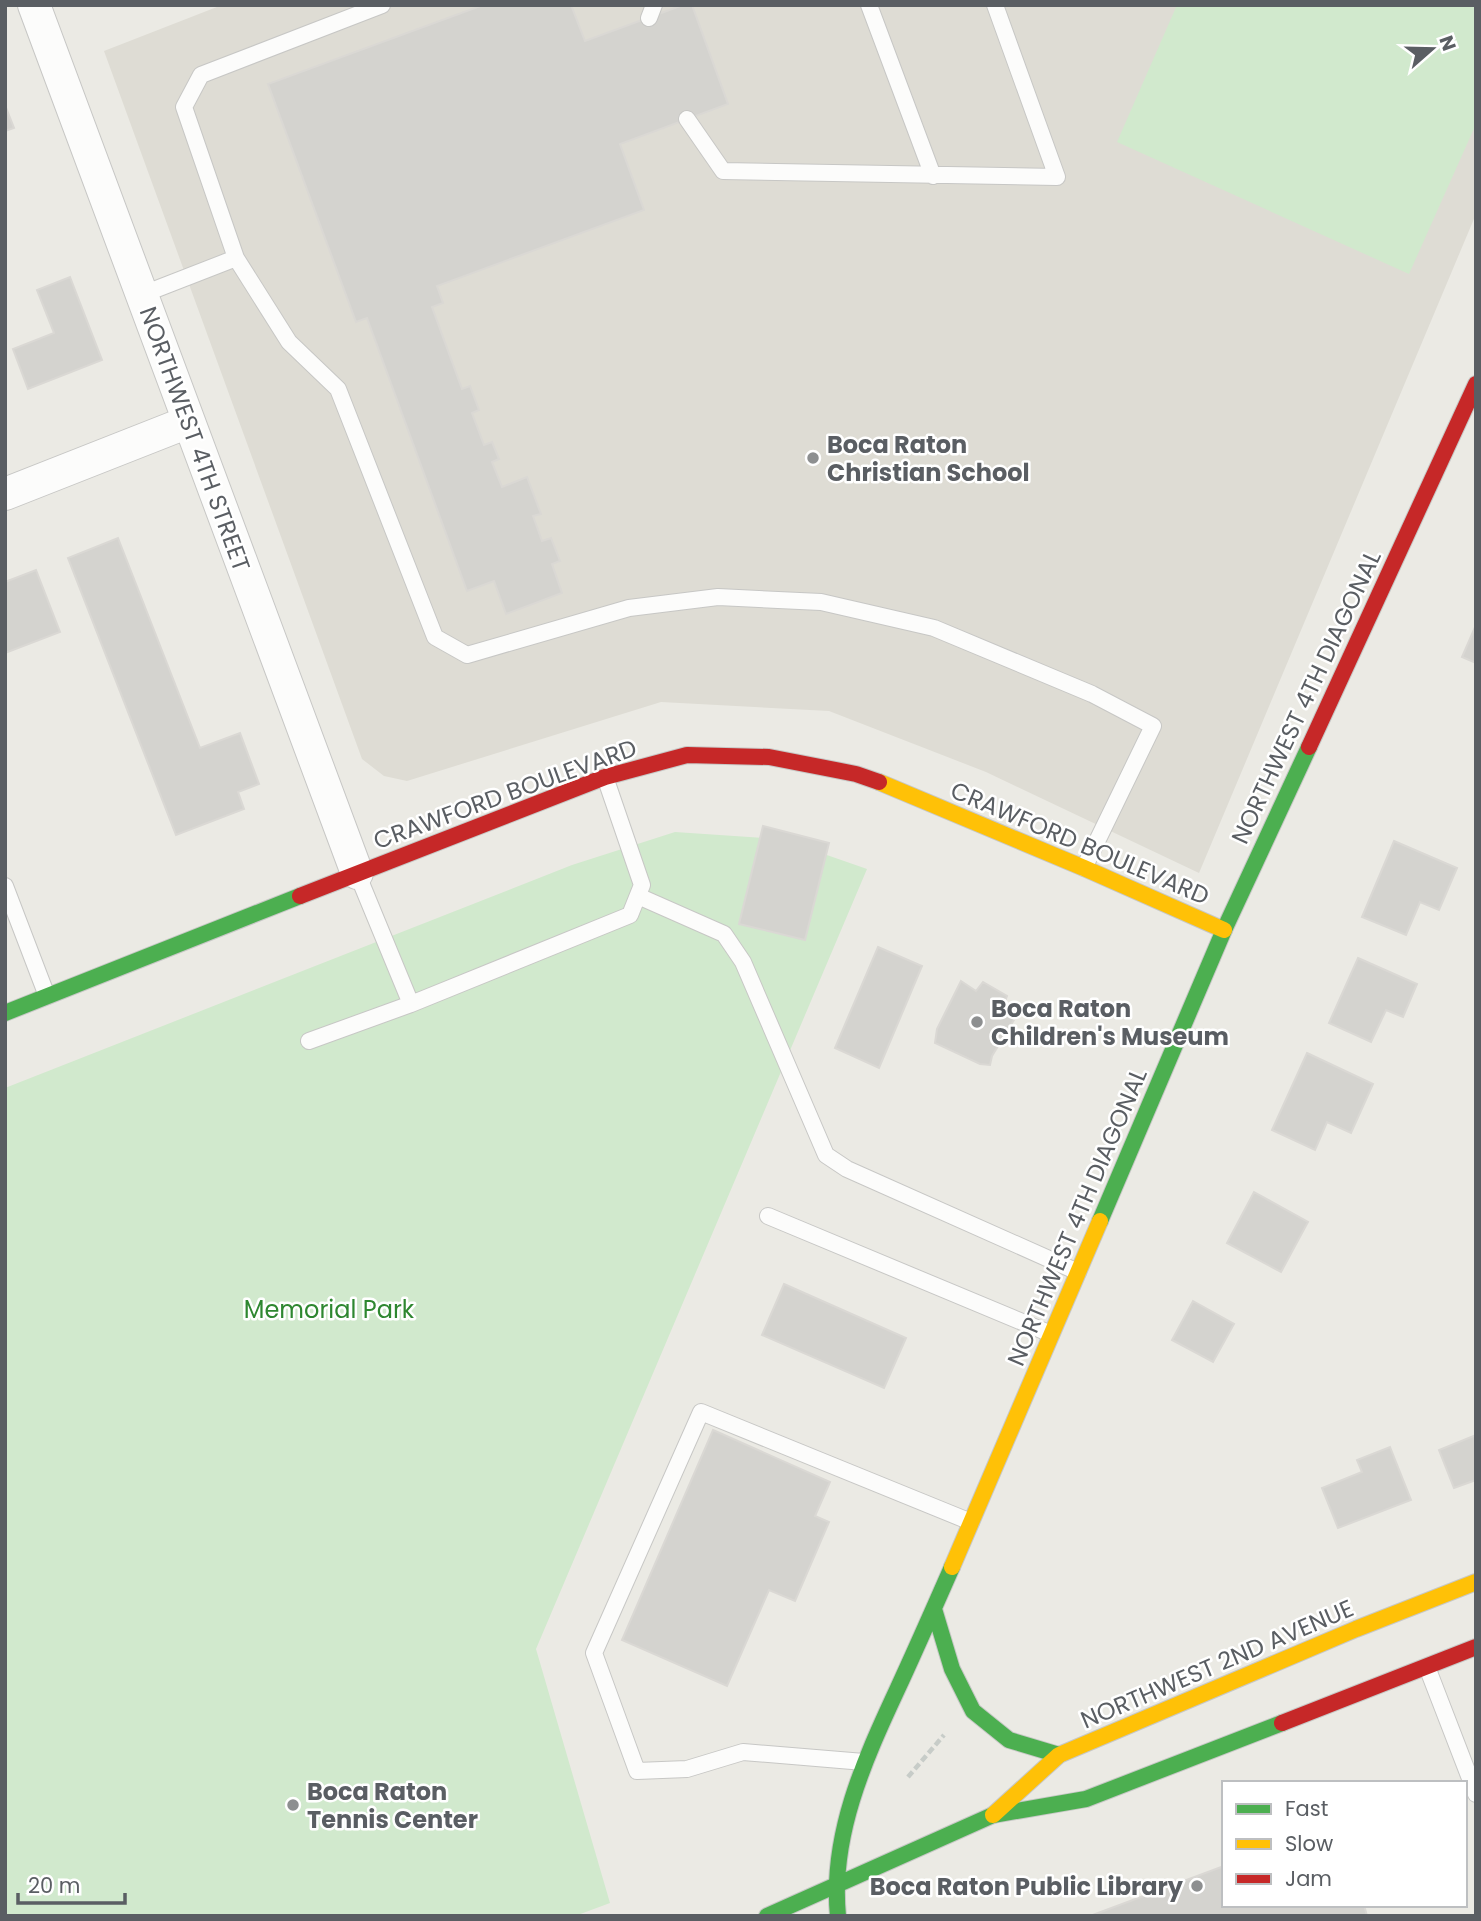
<svg xmlns="http://www.w3.org/2000/svg" width="1481" height="1921" font-family="Poppins,sans-serif">
<rect width="100%" height="100%" fill="#ebeae4"/>
<path fill="#dedcd4" d="M222,5H1476V214L1199,873L986,772L829,711L661,702L407,781L384,776L362,759L104,51Z"/>
<path fill="#d1e9cd" d="M1177,5H1476V124L1409,274L1117,142Z
M675,832L781,839L867,869L536,1649L610,1903L575,1916H5V1088L572,865Z"/>
<path fill="#d4d3cf" stroke="#dad8d4" stroke-width="2" d="M483,5H571L585,41L683,5H692L728,104L620,144L644,210L437,286L443,303L432,307L462,389L470,386L479,410L472,413L484,445L492,442L499,459L492,462L502,487L527,477L541,514L533,516L542,541L551,538L560,561L552,564L562,593L506,614L494,581L467,591L367,318L356,322L268,84Z
M5,105L14,128L5,131Z
M70,277L102,360L28,389L13,349L54,333L37,290Z
M118,538L200,748L240,733L259,784L238,792L244,809L176,835L68,558Z
M36,570L60,632L5,653V582Z
M1476,625V663L1462,657Z
M763,826L829,843L805,940L739,924Z
M1394,841L1457,868L1439,910L1420,902L1406,935L1362,917Z
M878,947L922,966L879,1068L835,1048Z
M1358,958L1417,984L1403,1017L1386,1010L1371,1042L1329,1023Z
M961,981L976,991L983,982L1007,996L1003,1007L1017,1015L992,1056L990,1065L980,1064L935,1043L937,1029Z
M1307,1053L1373,1084L1351,1133L1327,1122L1315,1150L1272,1130Z
M1254,1192L1308,1222L1281,1272L1227,1243Z
M784,1284L906,1338L884,1388L762,1335Z
M1193,1301L1234,1324L1213,1362L1172,1340Z
M713,1430L830,1482L815,1516L829,1522L795,1601L769,1590L727,1686L622,1640Z
M1476,1435V1480L1454,1488L1439,1450Z
M1390,1447L1411,1500L1338,1528L1322,1488L1362,1472L1357,1460Z
M1224,1866V1905H1364L1367,1916H1090Z"/>
<g fill="none" stroke-linecap="round" stroke-linejoin="round">
<defs>
<path id="lane" d="M869,5L933,176
M649,18L654,5
M687,119L723,171L1057,177L995,5
M236,258L289,342L338,389L435,637L467,655L629,608L718,597L821,602L934,628L1092,694L1153,726L1084,868
M141,295L236,258L184,107L201,75L382,5
M5,886L47,996
M638,896L724,934L743,962L826,1155L847,1169L1078,1272
M411,1004L630,915L642,885L605,777
M309,1041L411,1004L357,873
M768,1216L1051,1334
M1427,1667L1476,1794
M864,1762L743,1752L687,1769L637,1771L594,1653L701,1412L971,1522"/>
<path id="street" d="M34,5L357,873
M5,494L188,422"/>
<path id="fast" d="M5,1013L300,896
M1100,1221L1224,930L1309,747
M934,1609L952,1669L973,1711L1009,1740L1059,1755
M767,1916L993,1815L1086,1799L1282,1723
M838,1916C830,1836 864,1761 897,1690C916,1649 934,1608 952,1567"/>
<path id="slow" d="M879,782L1084,868L1224,930
M952,1567L1100,1221
M993,1815L1059,1755L1356,1629L1476,1582"/>
<path id="jam" d="M1309,747L1476,384
M300,896L605,777L687,755L769,757L856,774L879,782
M1282,1723L1476,1647"/>
</defs>
<use href="#lane" stroke="#c7c7c5" stroke-width="18"/>
<use href="#street" stroke="#c7c7c5" stroke-width="34"/>
<use href="#fast" stroke="#c7c8c6" stroke-width="18"/>
<use href="#slow" stroke="#c7c8c6" stroke-width="18"/>
<use href="#jam" stroke="#c7c8c6" stroke-width="18"/>
<path stroke="#c7ccc8" stroke-width="4.5" stroke-dasharray="7 3.5" stroke-linecap="butt" d="M908,1777L944,1735"/>
<use href="#lane" stroke="#fcfcfb" stroke-width="16"/>
<use href="#street" stroke="#fcfcfb" stroke-width="32"/>
<use href="#fast" stroke="#4caf50" stroke-width="16"/>
<use href="#slow" stroke="#ffc107" stroke-width="16"/>
<use href="#jam" stroke="#c62828" stroke-width="16"/>
</g>
<g fill="#8d8f90" stroke="#fff" stroke-width="2.5">
<circle cx="813" cy="458" r="7"/>
<circle cx="977" cy="1022" r="7"/>
<circle cx="293" cy="1805" r="7"/>
<circle cx="1197" cy="1886" r="7"/>
</g>
<g text-anchor="middle" dominant-baseline="central" stroke-width="5" stroke-linejoin="round" paint-order="stroke">
<g font-size="24" fill="#5a5e63" stroke="#fff">
<text transform="translate(195 439) rotate(70)">NORTHWEST 4TH STREET</text>
<text transform="translate(1306 697) rotate(-65)">NORTHWEST 4TH DIAGONAL</text>
<text transform="translate(505 794) rotate(-20)">CRAWFORD BOULEVARD</text>
<text transform="translate(1080 843) rotate(23)">CRAWFORD BOULEVARD</text>
<text transform="translate(1077 1217) rotate(-67)">NORTHWEST 4TH DIAGONAL</text>
<text transform="translate(1217 1664) rotate(-23)">NORTHWEST 2ND AVENUE</text>
</g>
<g font-size="24" font-weight="bold" fill="#5a5e63" stroke="#fff" text-anchor="start">
<text x="827" y="444">Boca Raton<tspan x="827" dy="28">Christian School</tspan></text>
<text x="991" y="1008">Boca Raton<tspan x="991" dy="28">Children's Museum</tspan></text>
<text x="307" y="1791">Boca Raton<tspan x="307" dy="28">Tennis Center</tspan></text>
<text x="1183" y="1886" text-anchor="end">Boca Raton Public Library</text>
</g>
<g font-size="24" fill="#2e8730" stroke="#fff">
<text x="329" y="1309">Memorial Park</text>
</g>
</g>
<rect width="1481" height="1921" fill="none" stroke="#5a5e63" stroke-width="14"/>
<rect x="1222" y="1781" width="245" height="126" fill="#ffffff" stroke="#bdbfc1" stroke-width="2"/>
<rect x="1236" y="1804" width="35" height="10" fill="#4caf50" stroke="#bdbfc1" stroke-width="2"/>
<text x="1285" y="1816" font-size="21" fill="#5a5e63">Fast</text>
<rect x="1236" y="1839" width="35" height="10" fill="#ffc107" stroke="#bdbfc1" stroke-width="2"/>
<text x="1285" y="1851" font-size="21" fill="#5a5e63">Slow</text>
<rect x="1236" y="1874" width="35" height="10" fill="#c62828" stroke="#bdbfc1" stroke-width="2"/>
<text x="1285" y="1886" font-size="21" fill="#5a5e63">Jam</text>
<g transform="translate(1432 49) rotate(70)" stroke="#ffffff" stroke-width="5" paint-order="stroke">
<path d="M0-5L12 26L0 18L-12 26Z" fill="#5a5e63"/>
<text y="-10" font-size="19" font-weight="bold" text-anchor="middle" fill="#5a5e63">N</text>
</g>
<path d="M18 1893v10h107v-10" fill="none" stroke="#5a5e63" stroke-width="3.5"/>
<text x="28" y="1893" font-size="21" fill="#5a5e63" stroke="#ffffff" stroke-width="5" paint-order="stroke">20 m</text>
</svg>
